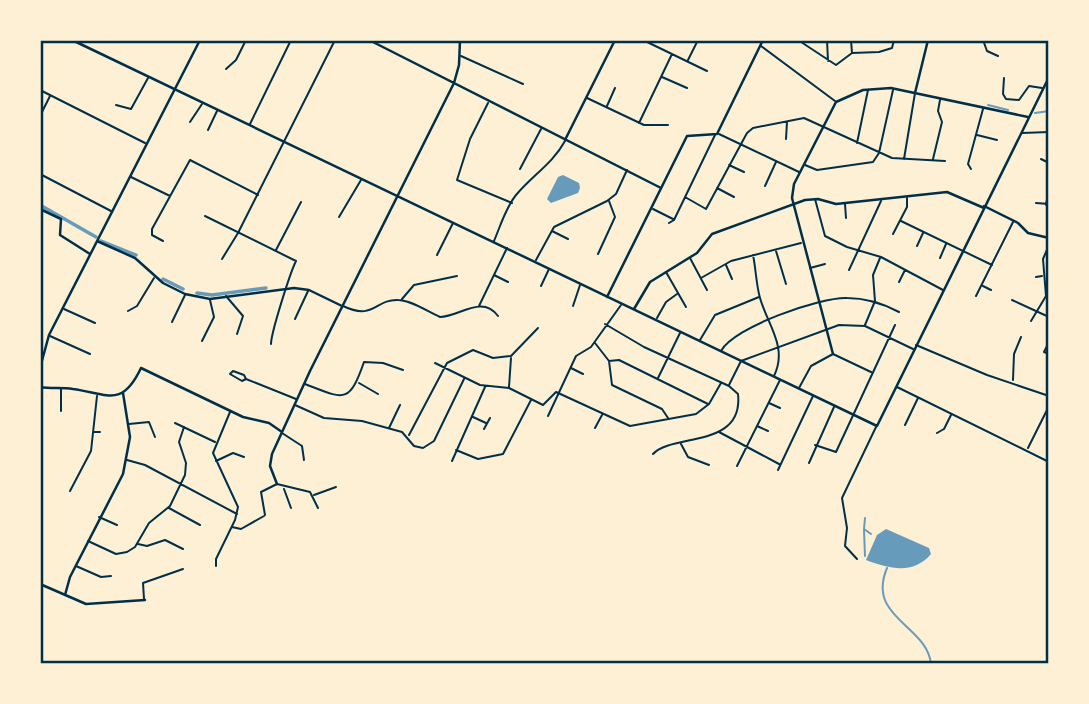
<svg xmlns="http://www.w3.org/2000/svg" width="1089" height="704" font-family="'Public Sans',sans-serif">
<rect width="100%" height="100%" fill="#fdf0d5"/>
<path fill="#669bbc" d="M563,175L579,183L580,188L578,193L551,203L547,199L558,177Z
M886,529L929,548L931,554C913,575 890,569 866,560L877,535Z"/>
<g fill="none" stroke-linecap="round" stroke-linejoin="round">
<path stroke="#669bbc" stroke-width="2" d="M988,105L1008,110
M1035,113L1049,111
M865,518L864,529L871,534
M864,530L865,556
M887,568C866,618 927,625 931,664"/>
<path stroke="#669bbc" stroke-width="3.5" d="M40,205L96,237
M101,241L136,255
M163,279L183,289
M197,293L212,295L266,288"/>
<path stroke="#003049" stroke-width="2" d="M643,40L707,71
M798,40L836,65L852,53L879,52L892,48L894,40
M827,40L828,61
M851,40L852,53
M950,40H981
M983,40L987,51L998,56
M761,46L835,101
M461,56L523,84
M688,60L698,40
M226,69L236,60L246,40
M662,77L687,88
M1004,78L1003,94L1006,99L1019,100L1029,86L1042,88
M40,90L145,143
M587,98L644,125H668
M488,103L470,139L457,180L512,203
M116,105L131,109L148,78
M607,106L615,88
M40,116L50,96
M190,122L202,104
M639,123L672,54
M250,124L291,40
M208,130L217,111
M1022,133L1049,132
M719,134L799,172
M977,135L997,140
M786,139L787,122
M857,143L868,90
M904,159L915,93
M933,159L942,122L938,111L940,100
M1041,159L1049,163
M729,165L744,172
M805,165L817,170L873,162L879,153L893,90
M520,169L541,129
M971,169L968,164L983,109
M40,174L111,211
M131,177L170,196
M765,186L776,162
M717,188L734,197
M685,197L706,209L747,133L753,128L804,118L892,158L945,161
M815,199L825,236L847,247L881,257L943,290
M1036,203L1049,204
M845,204L846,218
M1046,205L1049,189
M653,209L673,219
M205,216L296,261C290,273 271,333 271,344
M339,217L361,180
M901,221L992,265
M669,223L674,220L715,135
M552,231L568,239
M893,234L907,207V198
M163,241L152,235V229L190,160L258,195
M494,241C500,227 506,207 516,195C533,175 553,163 565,141
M917,246L923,233
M276,250L301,202
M776,251L786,284
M598,254L615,217L609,201
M437,255L453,223
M753,255C756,269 756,284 760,298C768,326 788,347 774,376
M690,258L707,290
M940,258L946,244
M222,259L238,233L335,40
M536,260L554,227L607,201L616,194L627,170
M726,265L732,279
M810,268L825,264
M849,270L881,201
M666,272L686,307
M494,275L508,282
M1036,277L1042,276
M701,278L731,261L801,243
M899,282L905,270
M541,286L549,269
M983,286L991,290
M226,296L243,316L237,334
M976,296L1013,222
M402,299L414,285L457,276
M1012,300L1049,317
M343,306C374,321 375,299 398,300C411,300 428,312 440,317C459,317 482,294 498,316
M479,306L507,248
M573,306L580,285
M64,309L95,323
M128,311L137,306L154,278
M657,318L666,302L677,294
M295,319L308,291
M1031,321L1046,296L1043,259L1049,245
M172,322L185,295
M605,324L644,347L729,386L738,394C744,449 672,433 653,454
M865,325L875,301L873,275L880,258
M50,336L90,354
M700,340L715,315L759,297
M202,341L214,317L210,300
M1049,342L1044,352L1049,354
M595,343L609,361L612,385L662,409L668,418
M916,345L987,375L1049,396
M721,351C734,327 820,297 847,298C866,298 882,303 899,312
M609,361L619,360L708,404
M435,363L480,385L509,388L543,405L556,392L630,426L696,414L709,404L721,383
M571,368L583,374
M658,378L680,333
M246,379L242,381L230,374L233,371L244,375L246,379L296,399
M1013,380L1014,354L1021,337
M359,383L378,394
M305,384C344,399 349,405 364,362L383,363L403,370
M729,385L741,361L839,325L865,326L913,349
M509,387L511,358
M897,387L1049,462
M799,388L811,366L833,354L871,372
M769,403L780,408
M295,405L324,418L362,421L402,432L414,446L423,448L434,441L464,379
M61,411V389
M548,416L576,356L591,347L621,305
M473,417L486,423
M175,423L215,442
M129,424L149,422L155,437
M905,425L918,398
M757,426L768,431
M389,428L400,405
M595,428L602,415
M484,429L490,418
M94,432H100
M719,432L779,464
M282,433L302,446L304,460
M937,433L944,429L951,415
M409,435L447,363L473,350L493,358L511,356L538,328
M681,444L688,457L709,465
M815,445L836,452L895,325
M1028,448L1049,406
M456,450L478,459L503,454L531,400
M127,460L145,465L237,514
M216,461L233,453L244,457
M452,461L485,387
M809,463L834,407
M737,466L780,380
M778,470L813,396
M284,489L291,508
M70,491L91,451L97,396
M314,495L336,487
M169,508L200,525
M265,515L261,492L277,484L310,492L318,508
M99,517L117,525
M232,527L241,529L264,516
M88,541L116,554L127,552L135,547L149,523L170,506L185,475L186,463L179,442L184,427
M138,544L147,546L165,540L183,549
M857,559L845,546L847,528L842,498L876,427
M76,566L101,577L111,576
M216,566V559L235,520L238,507L213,453L230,412
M144,599L143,583L183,569"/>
<path stroke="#003049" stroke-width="2.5" d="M72,40L877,426L1049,77
M369,40L661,188
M915,93L928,40
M565,140L615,40
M984,206L1018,223L1028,233L1049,238
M40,209L61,219L60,235L90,254
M97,241L135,258L163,283L185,294L210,299L294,288L309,290L342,306
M607,297L687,136L717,134L763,40
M634,309L650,282L697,253L712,234L805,200L818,199L836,204L947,192L984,208
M833,354L792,198L794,184L836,102L863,90L891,88L1028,117
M40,368L49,335L200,40
M40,387C51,389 62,387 73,389C108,394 122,408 141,368L243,417L269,423L282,432
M277,484L270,466L272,454L310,371L454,83L459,65L460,40
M40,584L86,604L145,600
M65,595L70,577L123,474L130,437L123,393"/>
</g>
<rect width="1089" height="704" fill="none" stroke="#fdf0d5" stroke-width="84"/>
<rect x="42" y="42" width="1005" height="620" fill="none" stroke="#003049" stroke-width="2.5"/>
</svg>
